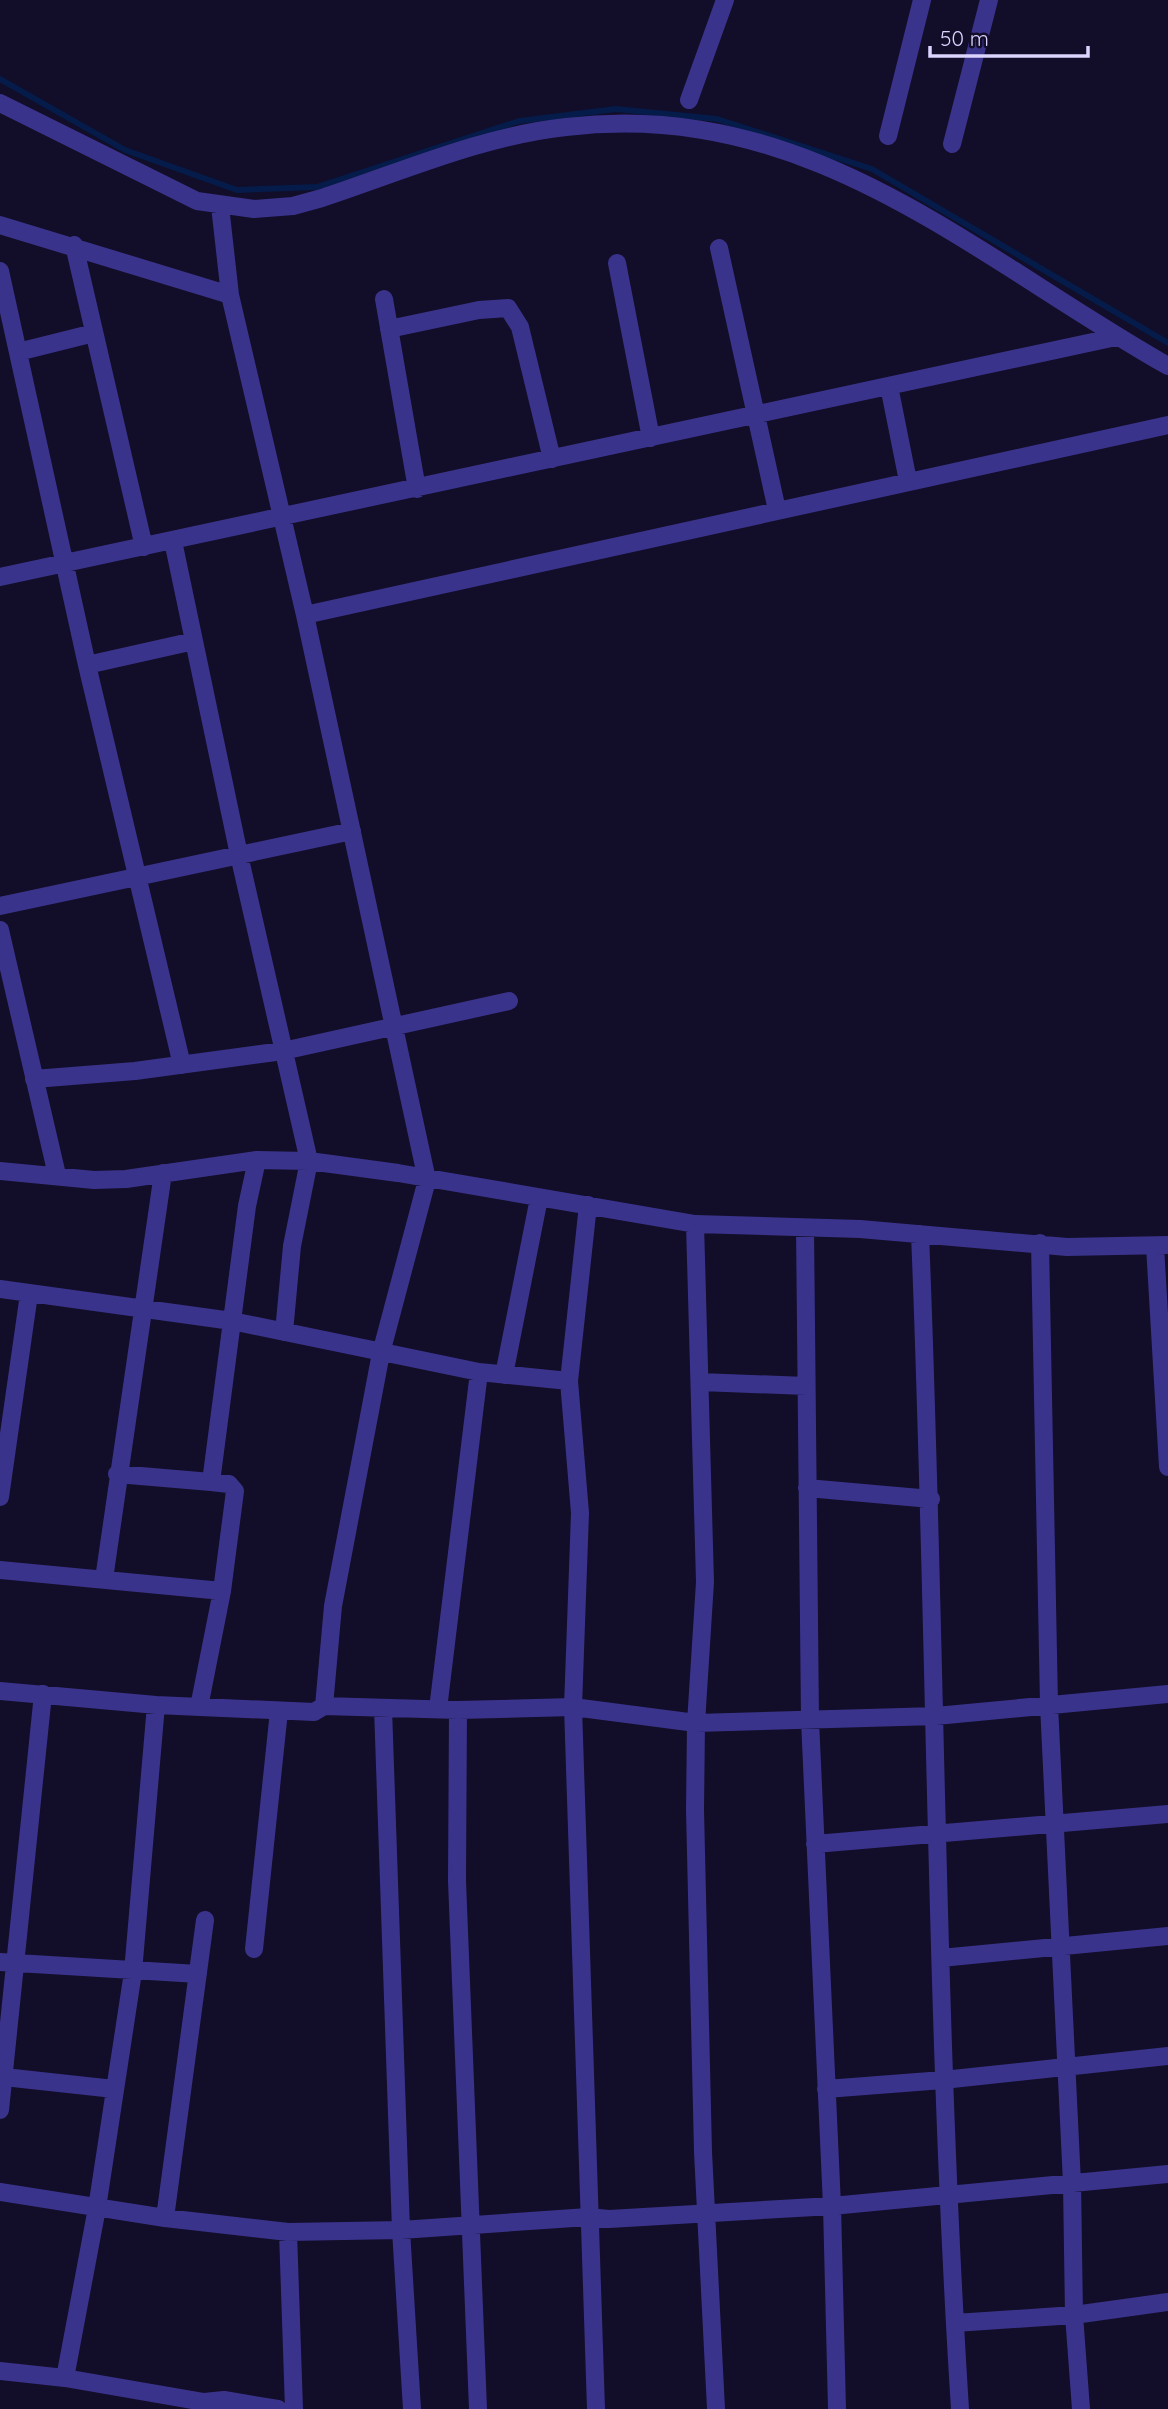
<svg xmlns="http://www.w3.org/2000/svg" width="1168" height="2409" font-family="Quicksand,sans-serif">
<rect width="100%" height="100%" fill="#120d28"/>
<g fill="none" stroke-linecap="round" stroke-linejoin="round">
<path stroke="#051b49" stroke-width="6" d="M0,79L125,150L237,190L317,187L519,121L616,109L717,119L872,169L1168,343"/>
<path stroke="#3a338b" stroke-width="18" d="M689,100L725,0
M0,103L197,201L254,209L293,206L322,198C401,172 482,136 566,127C809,98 972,255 1168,366
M888,136L922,0
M952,144L989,0
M220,206L230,295L305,615L427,1180L381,1353L333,1606L324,1706
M0,225L230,295
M74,245L144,547
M719,248L777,510
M617,263L651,438
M0,271L87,665L182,1065
M384,299L417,489
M389,329L479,310L508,308L520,327L552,459
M18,352L94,333
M889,386L908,481
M173,541L239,855L309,1161L292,1246L284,1332
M0,577L1116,337
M305,615L1168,425
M87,665L194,641
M0,906L352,831
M0,930L57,1175
M34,1079L135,1071L283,1051L509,1001
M0,1171L94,1180L126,1179L257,1160L309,1161L398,1173L695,1224L860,1229L1067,1247L1168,1245
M588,1205L569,1381L580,1513L573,1707L696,1723L936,1716L1168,1694
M695,1224L705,1582L696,1723L695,1810L703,2152L716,2409
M805,1228L810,1720L832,2206L1168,2174
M920,1234C936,1625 935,2018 960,2409
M1040,1243L1049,1705L1072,2183L1074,2315L1081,2409
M1155,1246L1168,1467
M0,1289L232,1321L479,1372L569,1381
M504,1375L539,1198
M700,1382L806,1386
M117,1474L211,1482
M807,1488L931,1499
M0,1497L29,1294
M0,1570L222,1591
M104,1579L163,1173
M0,1691L156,1705L314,1712L324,1706L458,1710L573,1707L596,2409
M199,1707L222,1591L235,1491L229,1484L211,1482L247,1206L257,1160
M383,1708L401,2230L412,2409
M438,1709L479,1372
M458,1710L457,1881L478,2409
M815,1844L1168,1814
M254,1949L279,1711
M941,1958L1168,1936
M0,1962L198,1974
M4,2077L114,2089
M826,2089L943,2080L1168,2056
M0,2110L43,1694
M0,2192L165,2218L288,2232L401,2230L588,2217L609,2219L832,2206L837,2409
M165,2218L205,1920
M288,2232L294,2409
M955,2323L1074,2315L1168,2302
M0,2371L65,2378L204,2402
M65,2378L97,2208L133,1972L156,1705
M202,2409L204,2402L224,2400L278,2409"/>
</g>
<path d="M930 46v10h158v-10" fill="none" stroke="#dad4ff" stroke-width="3.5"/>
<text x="940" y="46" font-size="21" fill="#dad4ff" stroke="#120d28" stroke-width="5" paint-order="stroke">50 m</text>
</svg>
